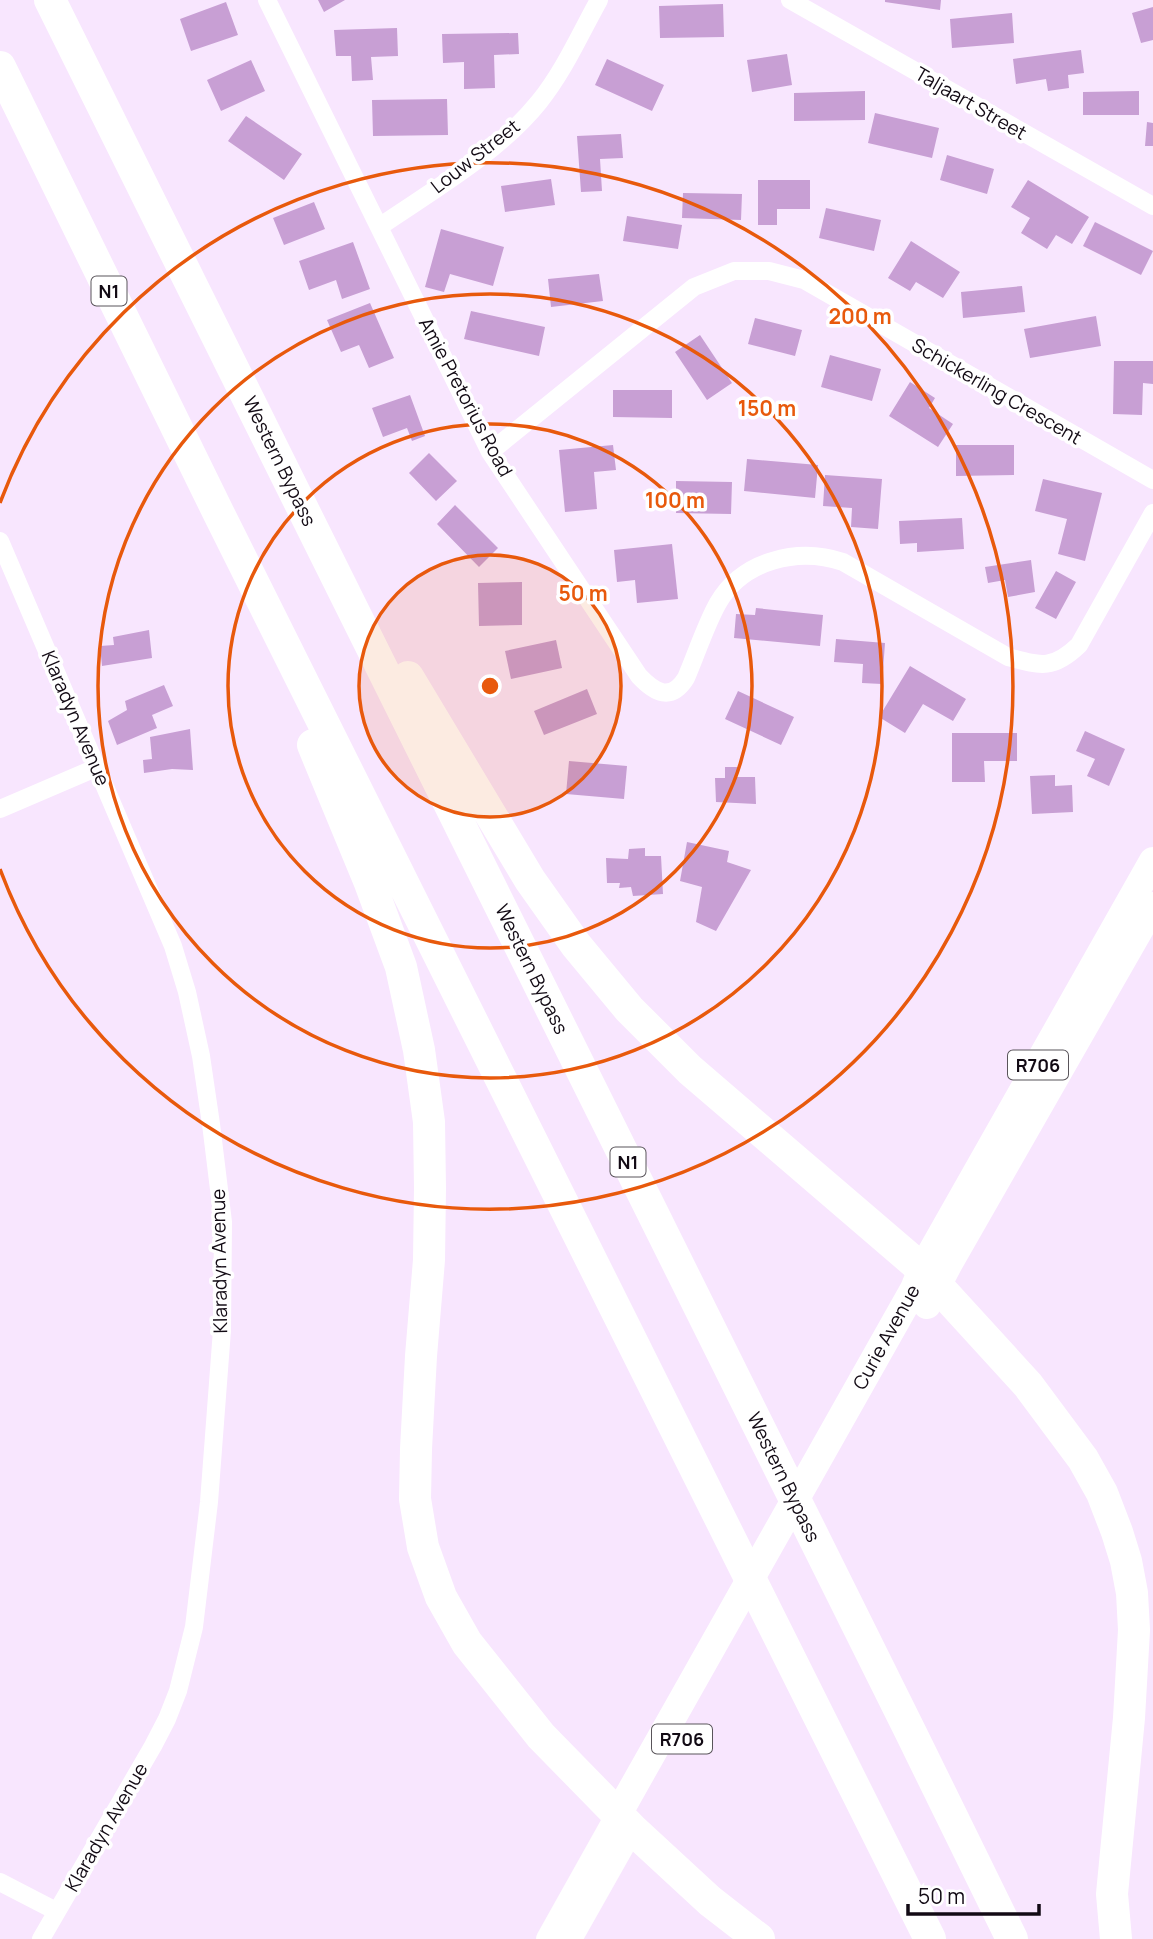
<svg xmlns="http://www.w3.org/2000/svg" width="1153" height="1939" font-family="Manrope,sans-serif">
<rect width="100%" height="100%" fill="#f8e6fe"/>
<path fill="#c89fd4" d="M318,0H345L324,12Z
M885,0H941L940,10L885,2Z
M226,2L238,35L191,51L180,19Z
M723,4L724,37L660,38L659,6Z
M1153,7V40L1141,43L1132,13Z
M1012,13L1014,43L952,48L950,19Z
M397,28L398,56L371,57L373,80L352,81L351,56H336L334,30Z
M518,33L519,54L494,55L495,88L464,89V62L443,63L442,34Z
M1081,50L1084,73L1068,75L1069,88L1048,91L1046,79L1016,84L1013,59Z
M787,54L792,85L752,92L747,60Z
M607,59L664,85L652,111L595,85Z
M251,60L265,91L221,111L207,80Z
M865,91V120L794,121V93Z
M1139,91V115H1083V92Z
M447,99L448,135L373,136L372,100Z
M875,113L939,128L932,158L868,143Z
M246,116L302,154L284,180L228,141Z
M1147,122L1153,123V146H1145Z
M621,134L623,158L600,159L602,191L581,192L577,136Z
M947,155L994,169L987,194L940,180Z
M551,179L555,205L505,212L501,186Z
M758,180H810V209H777V225H758Z
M1028,180L1089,217L1072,244L1056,235L1047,249L1021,233L1030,218L1011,207Z
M683,193L742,194L741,220L682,218Z
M314,202L325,229L284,245L273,218Z
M826,208L881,220L874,251L819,238Z
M627,216L682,225L678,249L623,241Z
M1095,222L1153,251L1141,275L1083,246Z
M441,229L504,247L493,286L450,274L444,292L425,287Z
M911,241L960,272L943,298L916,282L910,291L888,278Z
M353,242L370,289L342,299L336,280L309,290L299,261Z
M599,274L603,301L551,307L548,279Z
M1022,286L1025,312L963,318L961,292Z
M370,303L394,358L369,368L359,345L341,352L327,320Z
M471,311L545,327L539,356L464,339Z
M1096,316L1101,346L1030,358L1024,329Z
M755,318L802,330L795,356L748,344Z
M700,335L732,383L707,400L675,352Z
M830,355L881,369L872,401L821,387Z
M1114,361H1153V384L1143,383L1142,415L1113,414Z
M910,382L935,398L929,408L953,424L938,447L889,416Z
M613,390H672V418L613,417Z
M410,395L425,436L412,441L407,428L383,437L372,408Z
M613,445L616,470L594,472L597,509L565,512L559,450Z
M956,445H1014V475L956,476Z
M429,453L457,481L436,501L409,473Z
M747,459L818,465L815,498L744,491Z
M825,475L882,479L878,529L851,527L852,508L823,506Z
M1043,479L1102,493L1085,561L1058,554L1067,519L1035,511Z
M676,481L732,482L731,514L676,513Z
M455,505L498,548L479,567L437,524Z
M962,518L964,549L917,552V543L900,544L899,521Z
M672,544L678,599L637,603L635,580L617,582L614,550Z
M1031,560L1035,592L1008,597L1005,580L988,583L985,567Z
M1056,571L1076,582L1056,619L1035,608Z
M522,582V625L479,626L478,583Z
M756,608L823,615L820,646L734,638L736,614L755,615Z
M149,630L152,658L102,666L100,646L114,645L113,637Z
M836,639L885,643L882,684L862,683L863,664L834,662Z
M556,640L562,668L511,679L505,651Z
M910,666L966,699L953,721L923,704L905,733L879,717Z
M164,685L173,706L152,715L157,728L117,745L108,721L127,710L125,701Z
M587,689L597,714L544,735L534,711Z
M738,691L794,717L781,745L725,719Z
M190,729L193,770L172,769L144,773L143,760L152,759L150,737Z
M1085,731L1125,749L1109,786L1087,776L1095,759L1076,751Z
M952,733H1017V761H984L985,782H952Z
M569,761L627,766L624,799L566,794Z
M725,767H737V777H755L756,804L716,802L715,778H725Z
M1055,775V786L1072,785L1073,812L1032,814L1030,776Z
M687,842L729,851L727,862L751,870L716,931L696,922L702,887L680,881Z
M645,848V856H661L663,894L633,896L631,887L619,888L620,883H607L606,858L628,859L629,849Z"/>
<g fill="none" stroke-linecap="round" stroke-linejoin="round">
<path stroke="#fff" stroke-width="18" d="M267,0L490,452L639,676C655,693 671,702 686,678C696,655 706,624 718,603C743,560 798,547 843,562L1008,657C1041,666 1053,670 1079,645L1153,513
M790,0L1153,206
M379,227C433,190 498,153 539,102C564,71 580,34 599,0
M490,452L694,287L734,271H769L804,280L1153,480
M0,541L173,946L187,992L201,1056L211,1124L223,1222L222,1330L209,1502L194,1627L178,1691L167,1719L153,1746L41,1939
M0,809L98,767
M0,1882L56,1911"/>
<path stroke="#fff" stroke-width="24" d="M548,1939L618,1814
M570,1939L632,1829"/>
<path stroke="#fff" stroke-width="28" d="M927,1305L949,1263L1153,906
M618,1814L914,1289L922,1269L1153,861"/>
<path stroke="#fff" stroke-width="32" d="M50,0L910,1731L1012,1939
M0,67L219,514L930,1939
M408,677L530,880L576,945L629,1009L690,1070L922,1269L1028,1385L1083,1459L1102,1493L1117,1532L1126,1561L1132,1593L1134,1630L1129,1718L1112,1894L1116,1939
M313,745L370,883L401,967L419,1050L429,1122L430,1188L429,1260L421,1356L416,1449L415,1499L423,1547L441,1597L467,1643L541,1736L632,1829L710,1901L759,1939"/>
</g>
<circle cx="490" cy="686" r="131" fill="#e8590c" fill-opacity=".12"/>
<g fill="none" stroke="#e8590c" stroke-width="3.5">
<circle cx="490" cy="686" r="131"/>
<circle cx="490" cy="686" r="262"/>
<circle cx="490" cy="686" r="392"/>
<path d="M0 503A523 523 0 1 1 0 869"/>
</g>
<g text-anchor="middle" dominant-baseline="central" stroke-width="7" stroke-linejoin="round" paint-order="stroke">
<g fill="#fff" stroke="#59545a" stroke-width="2">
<rect x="91.5" y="276.5" width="35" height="29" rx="5"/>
<rect x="1008" y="1050.5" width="60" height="29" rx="5"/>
<rect x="610.5" y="1147.5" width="35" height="29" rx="5"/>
<rect x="652" y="1724.5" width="60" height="29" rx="5"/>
</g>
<g font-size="18" font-weight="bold" fill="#120a14">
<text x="109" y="291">N1</text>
<text x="1038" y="1065">R706</text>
<text x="628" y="1162">N1</text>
<text x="682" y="1739">R706</text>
</g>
<g font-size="19" fill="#120a14" stroke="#fff">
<text transform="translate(971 103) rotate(30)">Taljaart Street</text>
<text transform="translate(475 156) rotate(-38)">Louw Street</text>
<text transform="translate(997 391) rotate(30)">Schickerling Crescent</text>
<text transform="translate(466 397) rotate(62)">Amie Pretorius Road</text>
<text transform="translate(280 461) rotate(64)">Western Bypass</text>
<text transform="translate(76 718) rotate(67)">Klaradyn Avenue</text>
<text transform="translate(532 969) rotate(64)">Western Bypass</text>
<text transform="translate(219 1261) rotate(-91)">Klaradyn Avenue</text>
<text transform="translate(886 1337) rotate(-61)">Curie Avenue</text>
<text transform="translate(784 1477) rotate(64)">Western Bypass</text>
<text transform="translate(106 1827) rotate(-60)">Klaradyn Avenue</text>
</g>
</g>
<circle cx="490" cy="686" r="10" fill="#e8590c" stroke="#fff" stroke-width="3.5"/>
<g font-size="21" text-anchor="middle" font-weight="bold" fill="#e8590c" stroke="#fff" stroke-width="7" stroke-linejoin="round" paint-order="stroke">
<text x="860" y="324">200 m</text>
<text x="767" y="416">150 m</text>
<text x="675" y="508">100 m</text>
<text x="583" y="601">50 m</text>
</g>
<path d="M908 1904v10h131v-10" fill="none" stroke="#120a14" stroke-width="3.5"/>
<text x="918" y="1904" font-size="21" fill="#120a14" stroke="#ffffff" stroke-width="5" paint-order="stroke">50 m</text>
</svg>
